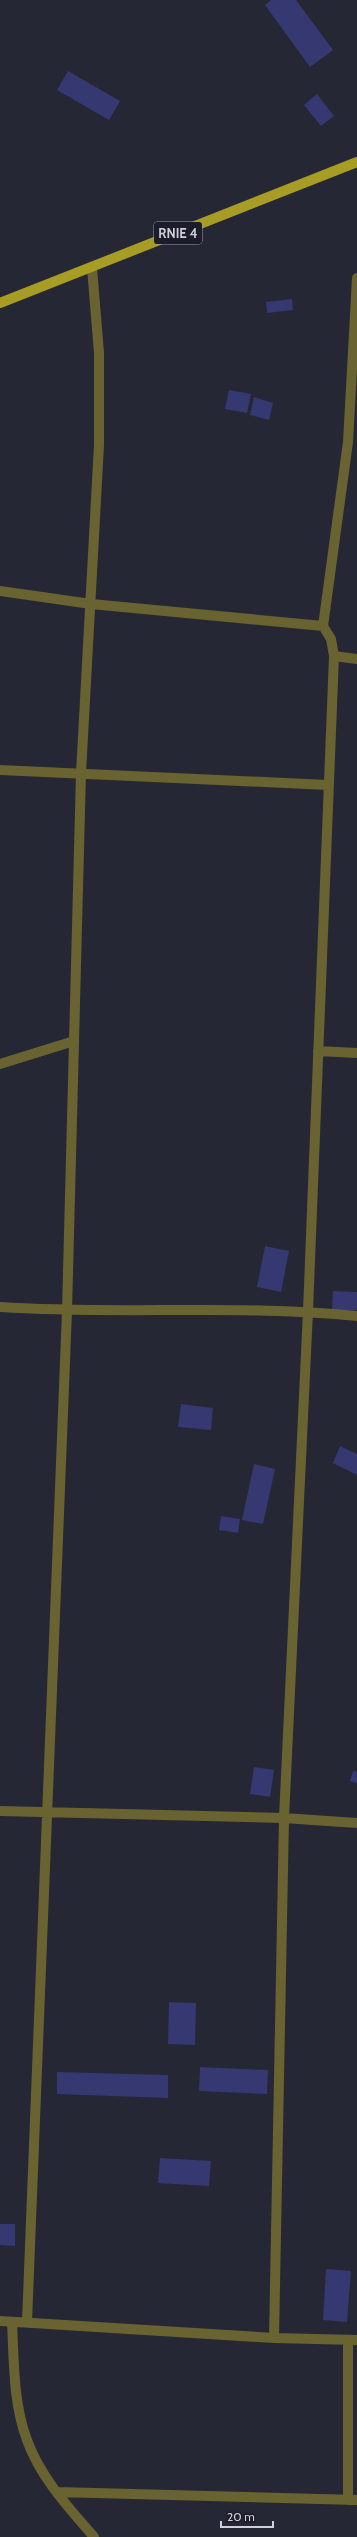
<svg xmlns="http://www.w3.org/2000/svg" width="357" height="2537" font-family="Cabin,sans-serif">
<rect width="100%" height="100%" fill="#252734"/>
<path fill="#363872" d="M271,0H296L333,50L310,67L265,5Z
M68,71L120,101L109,120L57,90Z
M317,94L334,116L321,126L304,105Z
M292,299L293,310L267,313L266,302Z
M229,390L251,394L247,413L225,409Z
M254,397L273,403L269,420L250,415Z
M265,1246L289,1251L281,1292L257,1287Z
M333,1291L357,1292V1310H332Z
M181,1404L213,1408L211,1430L178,1427Z
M340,1446L357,1454V1475L333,1463Z
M254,1464L275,1469L263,1524L242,1520Z
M221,1516L240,1519L238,1533L219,1530Z
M254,1767L274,1770L270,1797L250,1794Z
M353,1771L357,1772V1783L350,1781Z
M169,2002L196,2003L195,2045L168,2044Z
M200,2067L268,2070L267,2094L199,2091Z
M57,2072L168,2075V2098L57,2094Z
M160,2158L211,2161L209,2186L158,2183Z
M0,2224H15V2246L0,2245Z
M326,2269L351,2271L347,2322L323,2320Z"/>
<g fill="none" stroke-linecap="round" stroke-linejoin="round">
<path stroke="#686331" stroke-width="10" d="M0,591L91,604L323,626
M334,656L357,659
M0,770L328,785
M318,1051L357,1053
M0,1064L74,1041
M0,1307C119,1315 239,1304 357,1316
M0,1811L284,1818L357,1823
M0,2321L274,2338L357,2340
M12,2322C14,2360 13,2403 27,2440C40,2477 69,2508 94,2537
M27,2322L67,1311L81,773L99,445V353L92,268
M274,2338L284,1818L308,1311L334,656L331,639L323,626L348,442L357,278
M57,2492L357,2500
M348,2500V2340"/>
<path stroke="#a79d25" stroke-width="10" d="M0,303L357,162"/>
</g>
<g text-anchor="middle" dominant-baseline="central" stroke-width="3" stroke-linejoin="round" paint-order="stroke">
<rect fill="#1c1d2a" stroke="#999aa4" stroke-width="1" x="154" y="222" width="48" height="22" rx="3"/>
<g font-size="13" font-weight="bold" fill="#cfd0d9">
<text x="178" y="233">RNIE 4</text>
</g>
</g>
<path d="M221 2521v6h52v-6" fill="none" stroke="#cfd0d9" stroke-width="2"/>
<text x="227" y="2521" font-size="12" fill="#cfd0d9" stroke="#1c1d2a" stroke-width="3" paint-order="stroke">20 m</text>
</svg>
